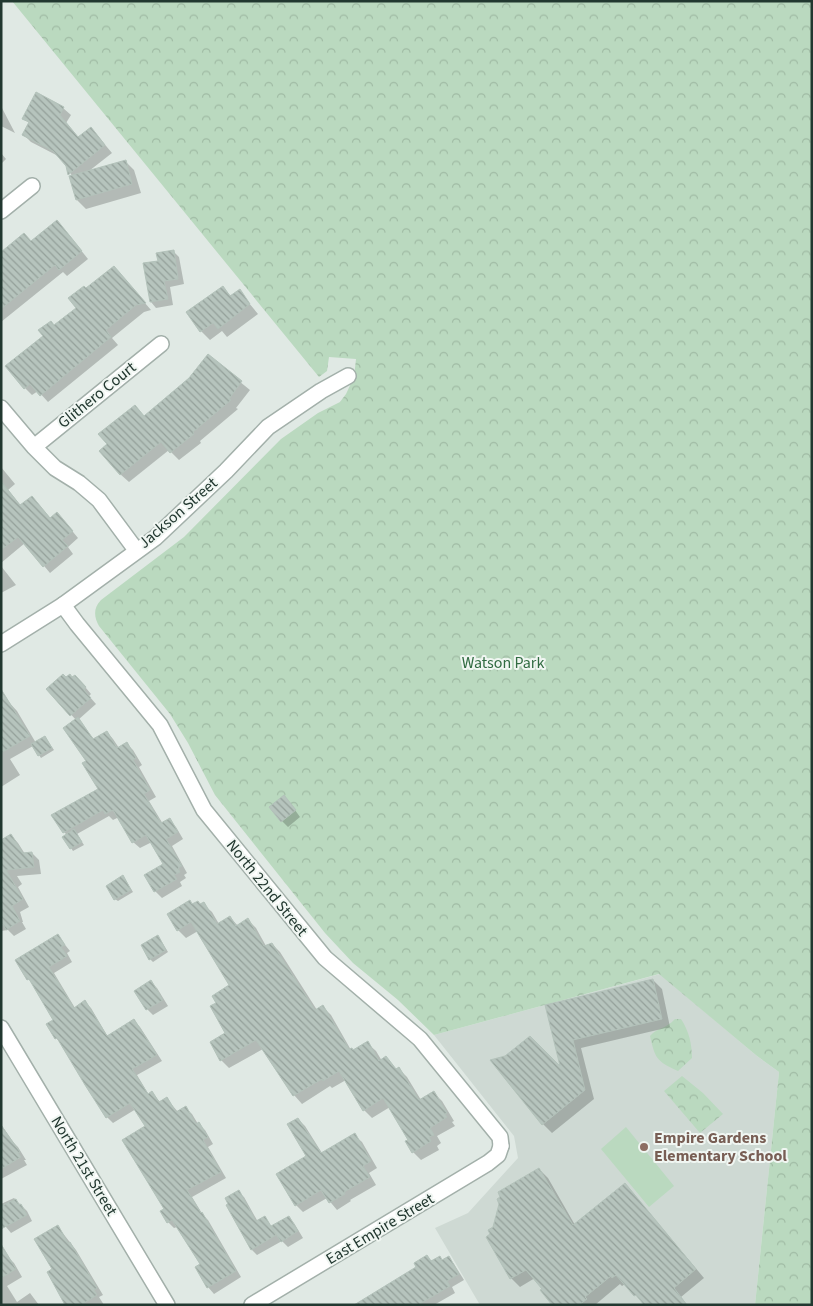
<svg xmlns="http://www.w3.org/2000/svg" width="813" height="1306" font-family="'Source Sans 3',sans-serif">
<defs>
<pattern id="forest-crowns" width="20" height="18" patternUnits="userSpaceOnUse" patternTransform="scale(1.25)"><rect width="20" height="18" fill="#bad9bf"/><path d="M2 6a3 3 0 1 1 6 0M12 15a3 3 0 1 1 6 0" fill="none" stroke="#a0bba4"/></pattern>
<pattern id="building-back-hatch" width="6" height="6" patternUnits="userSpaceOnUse" patternTransform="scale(1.25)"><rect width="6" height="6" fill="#b6c4bd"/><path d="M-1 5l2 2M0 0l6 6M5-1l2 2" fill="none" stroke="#94a09a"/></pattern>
</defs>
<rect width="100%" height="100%" fill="#e0e9e4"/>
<path fill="#ced9d3" d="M660,974L757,1056L779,1072L755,1305H480L435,1228L468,1213L518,1158L514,1136L434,1035Z"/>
<path fill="#bad9bf" d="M626,1127L674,1186L649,1207L601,1149Z"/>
<path fill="url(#forest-crowns)" d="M12,1H812V1305H755L779,1072L757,1056L659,974L434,1035L398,1000L353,963L325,933L215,795L188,743L170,714L99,626C94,617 93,608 101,600L184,537L281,439L318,413L340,402L346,394L354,377L356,359L329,357L327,371L319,377Z
M675,1019H681C689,1031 692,1044 692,1058L678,1071C656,1061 655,1058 650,1036C658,1027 666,1029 675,1019Z
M682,1076L703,1093L723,1114L700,1133L664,1091Z"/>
<path fill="#0003" d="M1,108H2L15,133L1,126Z
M63,108L71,115L66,123L79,138L91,128L112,153L89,171L125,161L134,170L141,193L86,209L77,200L70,176H72L67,166L60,157L31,142L24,135Z
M1,153L6,159L1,164Z
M64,229L88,259L67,276L63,272L1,322V253Z
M173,251L179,257L184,284L170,287L173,305L156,308L151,302L159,262Z
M121,275L151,310L144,312L112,338L118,345L48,402L38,391L32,395L25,388L55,326L78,308L86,290Z
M222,288L231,296L239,291L258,314L227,337L222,331L210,340L201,331Z
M208,356L250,390L236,408L238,409L200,441L201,443L179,460L169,450L129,482L120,474L145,417L189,379Z
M1,467L15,484L8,490L21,506L32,497L51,519L64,521L78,538L68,547L73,554L50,573L25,543L1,563Z
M1,566L16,585L1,593Z
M66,678L73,679L81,682L91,694L89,696L96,704L78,720L94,739L107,732L113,739L119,748L127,744L133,750L142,765L139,767L156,797L149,801L163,824L169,820L176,827L183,839L172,846L187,873L184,875L186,878L180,882L182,886L162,898L155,891L146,876L165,864L152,842L140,848L133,842L119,817L113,820L109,816L77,834L84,845L73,851L71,848L67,835L64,832L99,789L88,761L76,720L48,689Z
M6,699L17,711L36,743L45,737L54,750L41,758L33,746L10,759L20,775L1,787V702Z
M290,803L300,817L288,827L282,821Z
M11,835L18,843L25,854L32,853L39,860L41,874L17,876L22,884L18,887L29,907L20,912L23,922H22L26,929L14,936L8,930L1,931V841Z
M125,879L133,892L118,901L115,899Z
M203,904L212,912L219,924L230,917L238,926L248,920L256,928L266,946L272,944L280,952L317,1010L323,1007L331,1015L351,1050L353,1051L367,1043L376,1051L382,1061L386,1058L397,1070L399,1069L407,1077L421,1100L433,1092L442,1101L454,1121L452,1122L455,1126L437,1136L441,1143L437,1146L439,1150L421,1160L413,1152L409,1140L390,1107L372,1118L364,1110L346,1080L332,1088L330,1086L302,1104L294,1095L263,1049L229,1068L221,1060L227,1034L217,1003L231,986L198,931L186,938L178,930L193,905Z
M58,936L70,951L67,953L72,962L54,973L75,1008L85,1002L91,1008L108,1037L134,1021L140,1027L162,1061L137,1075L149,1095L152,1093L161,1103L167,1099L178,1112L186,1108L192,1114L198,1124L205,1130L213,1144L208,1147L226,1178L192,1197L203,1215L208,1220L241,1277L214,1294L208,1287L201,1265L177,1227L174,1228L168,1222L162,1212L166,1209L147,1126L136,1109L113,1123L107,1117L62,1044L56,1038L55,1020L34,984L28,979Z
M160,939L168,952L153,962L150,959Z
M653,980L662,989L670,1027L581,1048L594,1099L552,1133L543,1124L562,1070L547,1006Z
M151,982L157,988L168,1006L153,1015L147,1009Z
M298,1119L305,1126L322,1153L354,1135L362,1142L377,1168L369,1173L376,1185L350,1200L351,1201L337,1210L327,1198L303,1212L296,1205L308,1156Z
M1,1124L12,1141L18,1147L26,1160H24L27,1165L1,1179Z
M539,1169L548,1178L575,1225L625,1184L704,1278L681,1297L687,1305L644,1304L625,1284L622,1286L620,1284L595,1305H554L535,1278L520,1287L511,1278L492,1235L494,1228Z
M238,1192L244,1197L258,1222L265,1218L272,1227L288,1217L294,1223L303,1238L288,1247L282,1241L257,1255L252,1250Z
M14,1198L27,1211L32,1221L11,1233L6,1227L1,1218V1204Z
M58,1227L76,1250L103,1295L99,1297L104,1305H66L54,1269Z
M7,1256L14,1263L22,1277L7,1286L17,1302L30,1293L39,1305H1V1260Z
M427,1257L433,1262L443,1261L449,1258L454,1264L464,1280L452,1287L455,1293L434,1305H376L418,1267Z"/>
<path fill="url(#building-back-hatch)" stroke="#b3c2ba" d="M36,92L64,107L60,115L78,137L91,127L105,145L68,175L66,166L53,151L22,135L29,122L22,119Z
M126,160L132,184L76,200L69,176Z
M57,220L82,251L59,270L55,265L1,309V252L24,233L31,241Z
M174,250L178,279L164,281L168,299L150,302L143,263L158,261L156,253Z
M114,266L146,303L136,305L106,330L111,337L40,396L30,384L24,389L5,366L43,336L38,330L51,321L54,325L76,308L68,298L84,286L86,288Z
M223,286L230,296L240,289L250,304L218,329L213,323L200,332L186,312Z
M208,354L242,381L229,399L231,400L193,432L194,434L170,453L161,442L120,475L99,451L107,444L98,434L135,405L144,416L189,378Z
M1,481L20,505L32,496L50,518L57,512L73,531L62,540L68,546L43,567L18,537L1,550Z
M63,674L66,677L70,674L72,677L75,675L86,687L84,690L91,698L70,716L46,689Z
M1,689L30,736L1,753Z
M78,717L93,739L107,731L117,748L127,742L136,758L133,760L150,790L144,794L161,823L170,818L178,832L166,839L182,866L178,868L180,872L174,875L177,879L154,892L144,875L163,864L146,835L132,843L113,810L105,814L103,810L63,833L51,815L98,789L82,763L86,761L63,728Z
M45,736L52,748L38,756L31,744Z
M284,795L296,810L281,822L269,807Z
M74,829L82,842L70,849L62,837Z
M11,834L23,853L32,852L34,867L6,870L23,899L12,906L20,921L6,930L3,924L1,926V840Z
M123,875L131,890L114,900L106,886Z
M190,900L192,904L198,901L200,904L204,902L217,924L230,916L236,926L248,918L264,946L272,943L315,1010L323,1005L349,1049L352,1048L353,1050L368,1041L379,1061L386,1056L396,1069L399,1067L419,1100L434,1091L447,1113L445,1114L447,1117L430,1128L434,1135L429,1137L431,1141L412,1153L405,1141L408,1140L383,1098L363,1111L339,1071L323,1081L322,1079L293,1096L256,1040L220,1061L210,1042L225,1033L210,1006L216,1003L212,996L229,985L191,922L177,931L167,914Z
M58,934L65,945L61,947L67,956L49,967L74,1008L85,1000L107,1036L134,1019L157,1055L132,1069L148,1094L152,1091L159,1102L167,1097L176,1112L186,1106L196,1124L199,1122L208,1137L203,1140L221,1172L187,1190L201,1213L202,1212L236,1271L207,1288L195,1267L200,1264L172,1220L167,1223L160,1211L164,1209L122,1140L145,1126L130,1103L106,1118L85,1085L57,1038L55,1039L46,1024L53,1020L29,979L27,980L15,960Z
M158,935L166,950L149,960L141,945Z
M653,979L662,1019L573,1040L585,1090L542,1125L490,1060L505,1056L530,1036L560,1066L545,1005Z
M151,980L163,1000L146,1010L134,991Z
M298,1118L321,1153L355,1133L371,1161L363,1166L370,1177L344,1192L345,1194L329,1203L321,1190L295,1206L276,1174L306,1156L287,1124Z
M1,1125L20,1152L18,1153L21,1157L1,1169Z
M539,1168L573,1225L625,1183L696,1269L674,1288L687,1305H644L636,1295L634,1296L616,1275L612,1278L611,1276L585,1297L587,1299L579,1305H552L540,1290L542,1289L526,1270L510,1279L486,1237L490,1234L488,1230L493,1227L499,1204L497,1199L500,1197L498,1192Z
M239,1190L256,1221L265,1216L276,1235L251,1250L226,1205L228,1204L225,1198Z
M16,1199L19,1205L21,1204L27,1215L1,1229V1206Z
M289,1216L298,1231L281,1242L271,1226Z
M58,1225L68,1243L70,1242L97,1288L94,1290L97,1295L81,1305H65L47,1272L52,1269L34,1239Z
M1,1244L16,1269L1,1278Z
M427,1255L431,1261L440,1256L442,1260L449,1256L459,1274L447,1281L450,1286L418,1305H354L416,1267L414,1263Z"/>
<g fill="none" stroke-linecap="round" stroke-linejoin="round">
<defs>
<path id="minor" d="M1,211L32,186
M1,408L34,447L55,468L79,483L99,500L136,550
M34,447L161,344
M63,605L77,624L160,725L204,810L325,958L420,1039L500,1137L501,1146
M1,1028L167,1305"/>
<path id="tertiary" d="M1,644L63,605L155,538L226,471L268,427L321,391L348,376
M252,1305L488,1163L498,1155L501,1146"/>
</defs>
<use href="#minor" stroke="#a3b0aa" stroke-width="18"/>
<use href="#tertiary" stroke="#a3b0aa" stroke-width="18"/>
<use href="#minor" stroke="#fff" stroke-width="15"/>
<use href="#tertiary" stroke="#fff" stroke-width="15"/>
</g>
<circle fill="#8d6e63" stroke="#f0f6f2" stroke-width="2" cx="644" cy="1147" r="5"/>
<g text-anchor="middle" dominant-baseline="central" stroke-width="4" stroke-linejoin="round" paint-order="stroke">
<g font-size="16" fill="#223830" stroke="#f0f6f2">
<text transform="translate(97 395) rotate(-39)">Glithero Court</text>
<text transform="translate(178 513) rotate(-41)">Jackson Street</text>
<text transform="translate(267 888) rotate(51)">North 22nd Street</text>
<text transform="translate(84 1166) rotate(59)">North 21st Street</text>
<text transform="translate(380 1229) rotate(-31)">East Empire Street</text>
</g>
<g font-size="16" fill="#306b41" stroke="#f0f6f2">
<text x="503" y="663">Watson Park</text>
</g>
<g font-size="16" font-weight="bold" fill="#785e54" stroke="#f0f6f2" text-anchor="start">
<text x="654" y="1138">Empire Gardens<tspan x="654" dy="18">Elementary School</tspan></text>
</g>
</g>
<rect width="813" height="1306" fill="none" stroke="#223830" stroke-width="5"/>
</svg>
